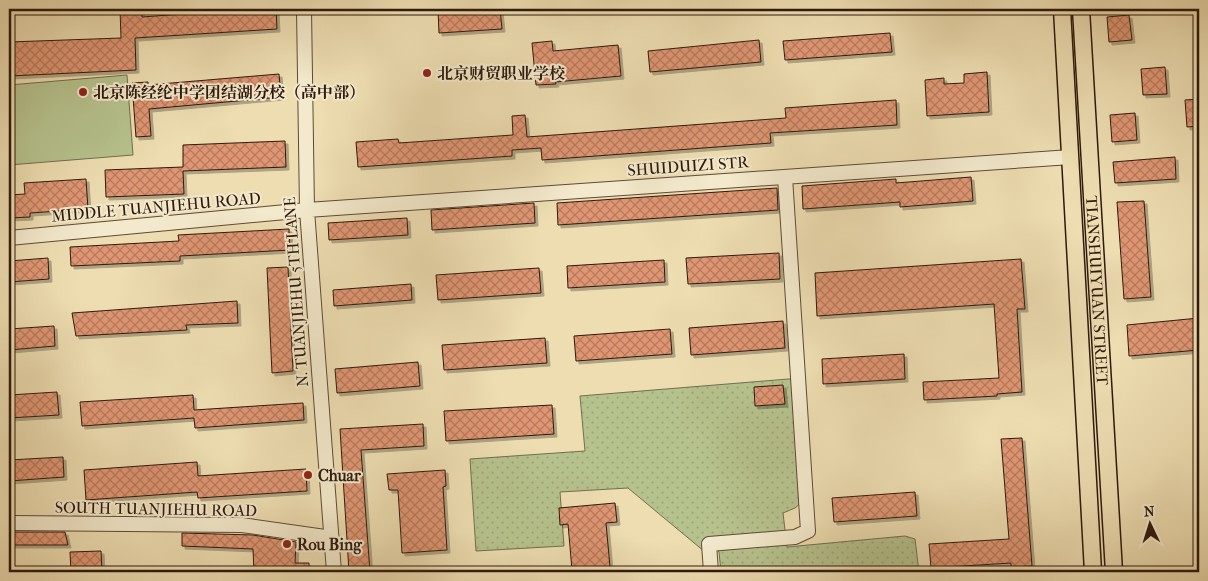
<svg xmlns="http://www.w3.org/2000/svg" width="1208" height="581" font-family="'IM FELL French Canon','Noto Serif SC',serif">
<defs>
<pattern id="park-dots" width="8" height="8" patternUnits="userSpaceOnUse" patternTransform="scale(1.25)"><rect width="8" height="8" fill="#b6c28d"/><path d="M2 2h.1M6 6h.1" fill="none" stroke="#9da678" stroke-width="1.8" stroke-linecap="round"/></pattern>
<pattern id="building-cross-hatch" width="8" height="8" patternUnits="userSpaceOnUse" patternTransform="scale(1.25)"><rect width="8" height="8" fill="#e09673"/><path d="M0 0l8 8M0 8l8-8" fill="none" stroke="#b67a5d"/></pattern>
<filter id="shadow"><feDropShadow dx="3" dy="3" stdDeviation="0" flood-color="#0004"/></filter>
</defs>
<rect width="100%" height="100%" fill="#edddb1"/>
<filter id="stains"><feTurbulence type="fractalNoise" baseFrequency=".004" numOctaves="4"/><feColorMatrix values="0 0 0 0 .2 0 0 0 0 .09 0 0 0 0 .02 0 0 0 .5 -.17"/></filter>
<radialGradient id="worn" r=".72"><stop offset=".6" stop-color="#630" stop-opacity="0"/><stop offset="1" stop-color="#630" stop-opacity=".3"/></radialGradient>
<path fill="#b6c28d" stroke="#726e4e" d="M127,75L133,155L9,165V85Z"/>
<path fill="url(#park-dots)" stroke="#726e4e" d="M801,378L810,495L795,508L783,513L787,547L905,536L915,539L919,572H721L719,552L714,546L705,552L628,488L560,492L564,546L476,551L470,459L585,451L580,396Z"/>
<path fill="url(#building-cross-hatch)" stroke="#2e190e" filter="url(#shadow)" d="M120,9H141L142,17L250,9H276L277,29L135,38L136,70L9,76V42L121,38Z
M438,9H500L502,29L439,33Z
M1129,15L1132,40L1109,42L1107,17Z
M890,33L892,52L785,60L783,41Z
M759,40L761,62L650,72L648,51Z
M552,41L553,51L618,45L621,76L555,82L556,84L536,85L532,43Z
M1165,67L1167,94L1143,95L1141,69Z
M987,72L989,112L927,116L925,80L944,78V84L964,83V74Z
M279,74L281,97L149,109L151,136L136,137L132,83L148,82V85Z
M1199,99V126L1187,127L1185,100Z
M896,100L897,125L770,133L771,143L542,160L541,148L512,150V156L358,167L356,142L398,139L399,143L513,135L512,116L525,115L527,137L786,118L785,108Z
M1135,113L1137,140L1112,142L1110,115Z
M285,141L286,167L183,171L184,194L106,197L105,170L183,167V145Z
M1175,157L1176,179L1115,183L1113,162Z
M971,177L973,201L900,207V202L803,209L802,186L896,179V183Z
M86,179L88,209L30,213V217L9,218V195L25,194L24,183Z
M777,188L778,210L558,225L557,203Z
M1144,201L1151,297L1124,299L1117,202Z
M534,203L535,223L432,230L431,210Z
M407,218L408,235L329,240L328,223Z
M289,229L290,250L180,256V261L71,266L70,247L179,241L178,235Z
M779,253L780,279L688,284L686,258Z
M48,258L49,279L9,282V261Z
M1021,259L1025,309H1017L1022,392L997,394V396L924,400L923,382L999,378L994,304L817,316L815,273Z
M664,260L665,282L568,288L567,266Z
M288,267L293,371L272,373L267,268Z
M539,268L541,293L438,300L436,275Z
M411,284L412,300L334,306L333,290Z
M237,301L238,323L186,325L187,330L76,336L72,313Z
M1199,318V350L1129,356L1127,325Z
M783,321L785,348L691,355L689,328Z
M54,326L55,346L9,350V329Z
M670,329L672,354L576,361L574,336Z
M545,338L547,363L444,370L442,345Z
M904,354L905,379L823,384L822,359Z
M418,362L420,386L337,393L335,369Z
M783,385L785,404L755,406L754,387Z
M57,392L59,415L9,418V395Z
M193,395L194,410L303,403L304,420L195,428L194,418L82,426L80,402Z
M552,405L554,434L446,441L444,411Z
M423,424L424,446L361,450L370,572H349L340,429Z
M1022,438L1032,566L1011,567V563L931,568L929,544L1009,539L1001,439Z
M63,457L64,477L9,481V460Z
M197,462L198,476L306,469L307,491L198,498L197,492L86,500L84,470Z
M445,470L446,486L443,487L447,550L402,553L398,490H389L387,474Z
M915,492L917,516L834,522L832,498Z
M615,503L617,522L606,523L610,567L572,570L568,524L560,525L559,508Z
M9,532H65L68,545H9Z
M182,533L253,535L296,542L295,563H309V572H254L253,549L182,546Z
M101,551L102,572H71L70,552Z"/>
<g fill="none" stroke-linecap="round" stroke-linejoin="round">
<defs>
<path id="minor" d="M304,9L307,210L334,572
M9,238L307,210L1071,157
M9,523L242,525L332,538
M711,572L709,544L795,537L808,531L785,177"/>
<g id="major">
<path d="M1062,9L1093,572"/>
<path id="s1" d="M1081,9L1114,572"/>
</g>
</defs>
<use href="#minor" stroke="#5e4a37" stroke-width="16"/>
<use href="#major" stroke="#2e190e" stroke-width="19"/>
<use href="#minor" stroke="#f3e9cc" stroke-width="14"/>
<use href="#major" stroke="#edddb1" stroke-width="16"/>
</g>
<g fill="#8f2418" stroke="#f3e9cc" stroke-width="2">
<circle cx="427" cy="73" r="5"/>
<circle cx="83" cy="92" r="5"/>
<circle cx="308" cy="475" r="5"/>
<circle cx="287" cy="544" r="5"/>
</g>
<g text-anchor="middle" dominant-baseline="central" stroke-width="4" stroke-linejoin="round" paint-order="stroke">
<g font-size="16" font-weight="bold" fill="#2e190e" stroke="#f3e9cc" text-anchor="start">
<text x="437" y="73">北京财贸职业学校</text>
<text x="93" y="92">北京陈经纶中学团结湖分校（高中部）</text>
<text x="318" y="475">Chuar</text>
<text x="297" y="544">Rou Bing</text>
</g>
<g font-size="16" fill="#2e190e" stroke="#f3e9cc">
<text transform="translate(688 166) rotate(-4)">SHUIDUIZI STR</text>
<text transform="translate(156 207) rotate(-5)">MIDDLE TUANJIEHU ROAD</text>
<text stroke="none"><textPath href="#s1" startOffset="282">TIANSHUIYUAN STREET</textPath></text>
<text transform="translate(296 292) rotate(-94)">N. TUANJIEHU 5TH LANE</text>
<text transform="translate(156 509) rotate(1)">SOUTH TUANJIEHU ROAD</text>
</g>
</g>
<rect width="1208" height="581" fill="none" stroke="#edddb1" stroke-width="30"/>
<rect x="10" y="10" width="1188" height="561" fill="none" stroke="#2e190e" stroke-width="2.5"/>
<rect x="15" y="15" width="1178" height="551" fill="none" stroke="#2e190e"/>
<g transform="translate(1150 524) rotate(356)" stroke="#f3e9cc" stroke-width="4" paint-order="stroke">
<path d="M0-4L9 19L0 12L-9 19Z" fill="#2e190e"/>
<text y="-8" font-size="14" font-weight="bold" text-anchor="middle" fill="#2e190e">N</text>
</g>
<rect width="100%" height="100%" filter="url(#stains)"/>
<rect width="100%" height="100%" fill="url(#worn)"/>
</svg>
